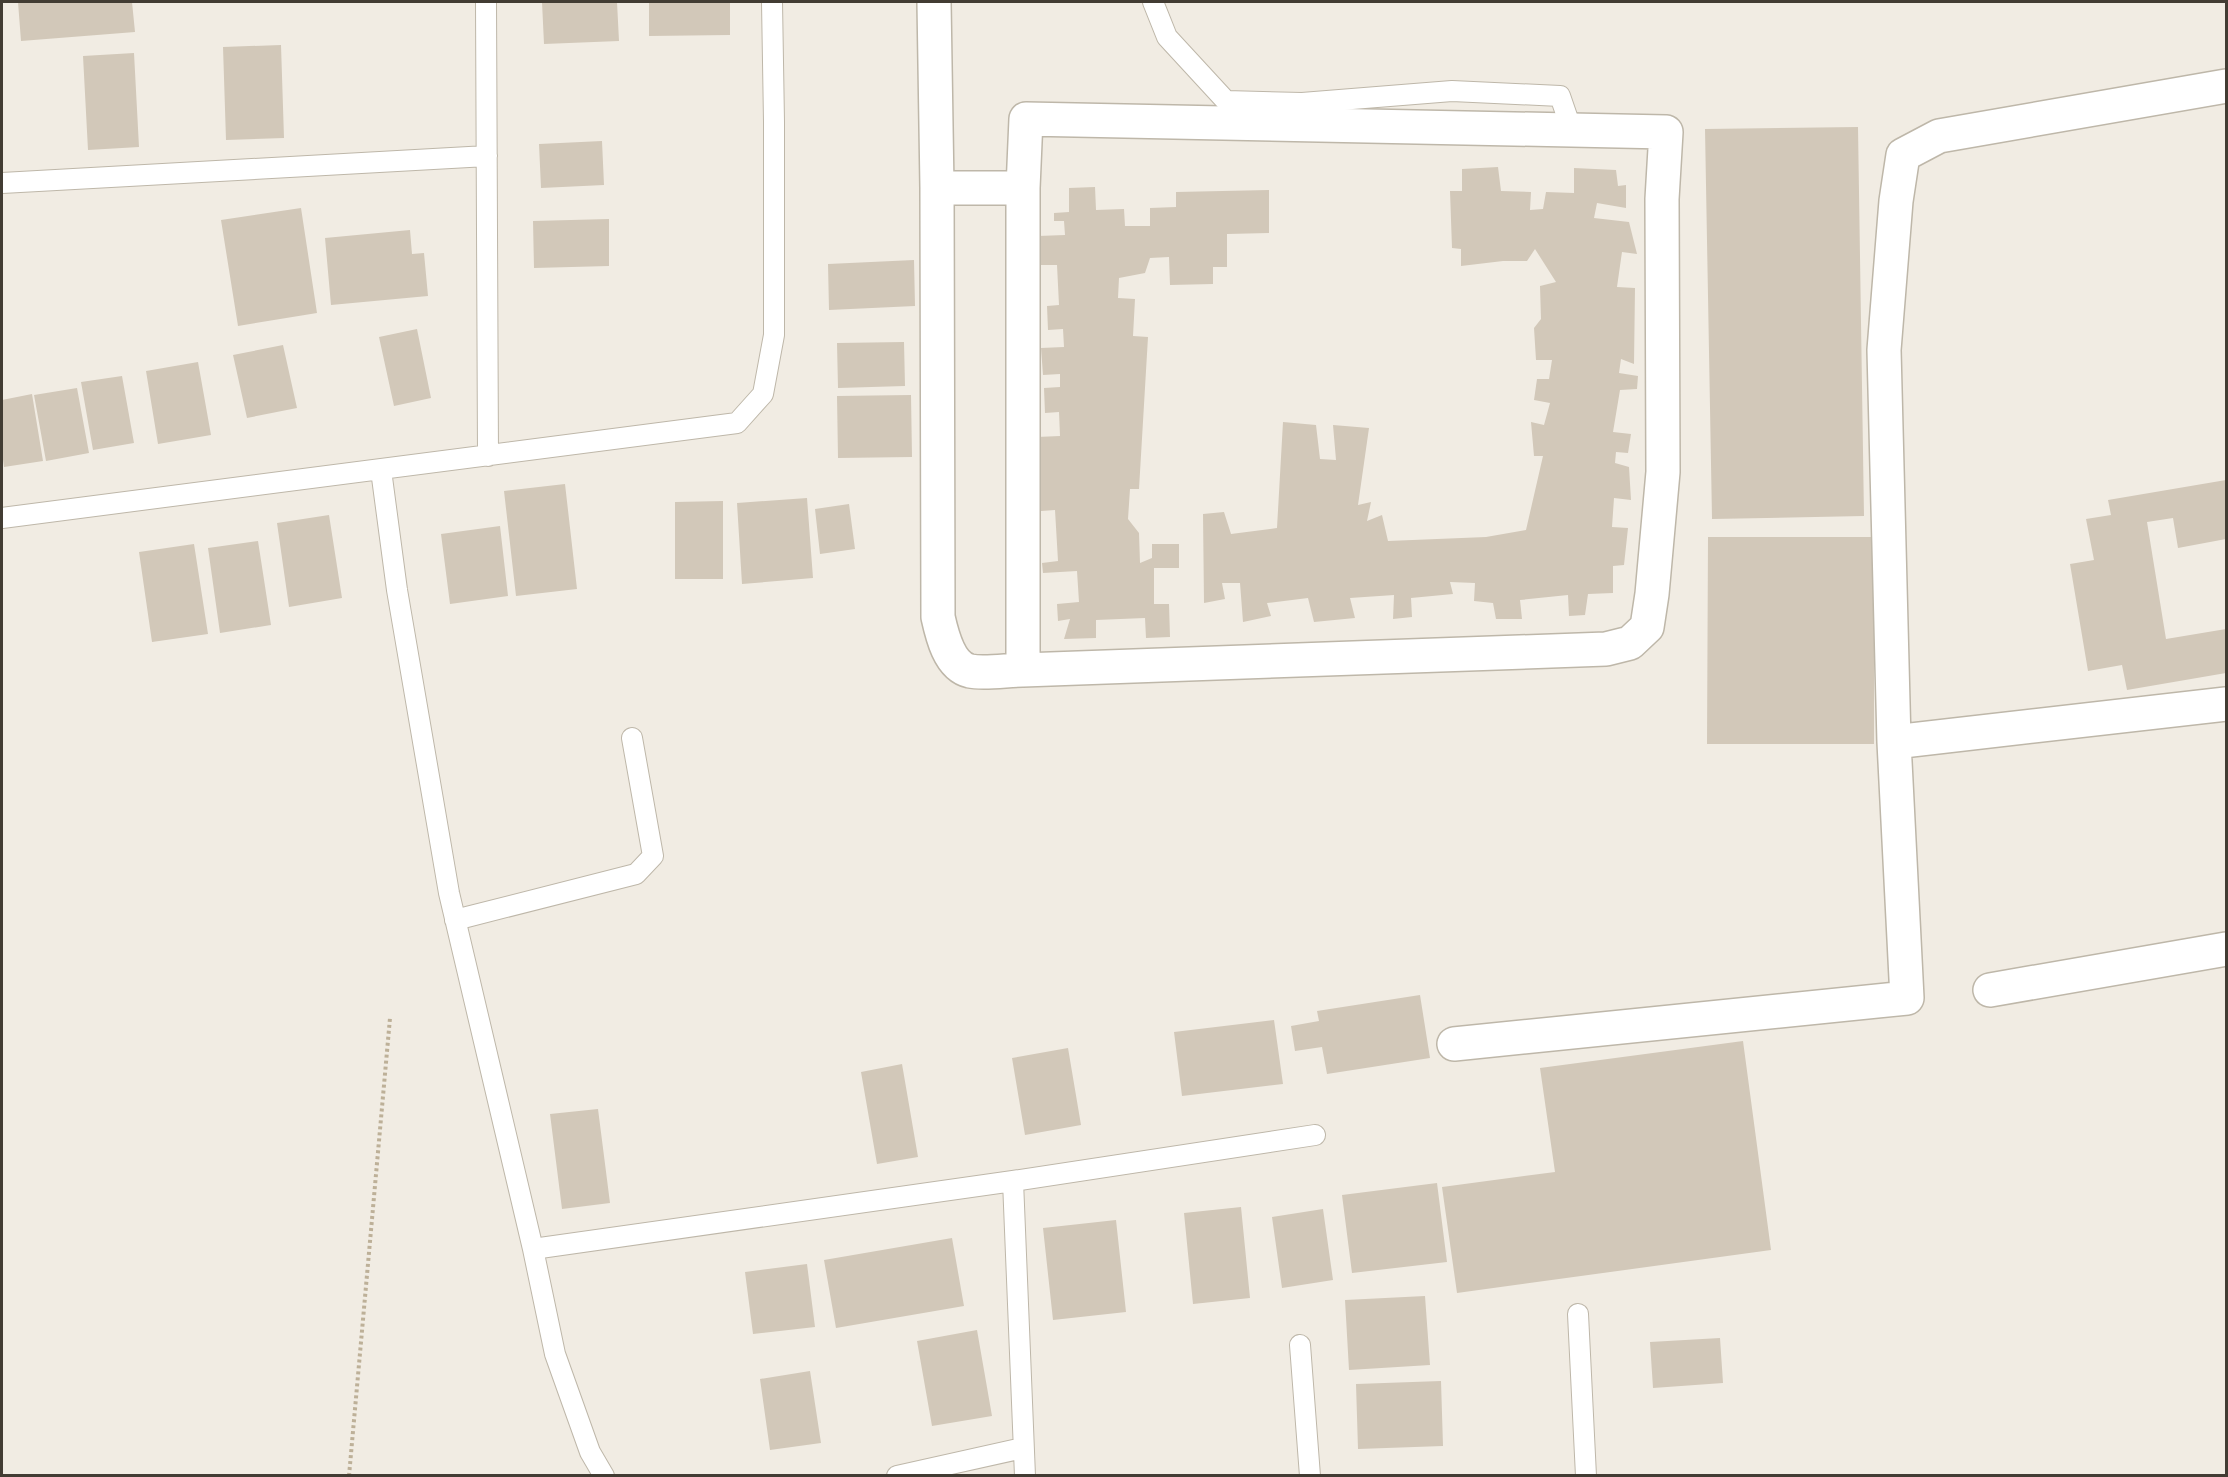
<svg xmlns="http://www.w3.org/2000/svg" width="2228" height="1477" font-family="Lato,sans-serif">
<rect width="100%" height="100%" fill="#f1ece3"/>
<path fill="#d2c8b9" d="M18,2H132L135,32L21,41Z
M542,2H617L619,41L544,44Z
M649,2H730V35L649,36Z
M281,45L284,138L226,140L223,47Z
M134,53L139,147L88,150L83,56Z
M1858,127L1864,516L1712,519L1705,129Z
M602,141L604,185L541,188L539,144Z
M1498,167L1501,191L1531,192L1530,210L1543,209L1546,192L1574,193V168L1616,170L1618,186L1626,185V208L1597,203L1594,218L1629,222L1637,254L1622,252L1617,287L1635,288L1634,364L1621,359L1619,373L1638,376L1637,389L1620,390L1613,432L1631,434L1628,453L1616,452L1615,463L1629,467L1631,500L1614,498L1612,527L1628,528L1624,565L1613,566V593L1588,594L1585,615L1569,616L1568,595L1520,600L1522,619H1496L1493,603L1474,601L1475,583L1450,582L1453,594L1411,598L1412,617L1393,619L1394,595L1350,598L1355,618L1314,622L1308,598L1267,603L1271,616L1243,622L1240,583H1222L1225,599L1204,603L1203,514L1224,512L1231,534L1277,528L1283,422L1316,425L1320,459L1336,460L1333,425L1369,428L1358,505L1371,502L1367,521L1382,515L1388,541L1486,537L1526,530L1543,456H1534L1531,422L1544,425L1550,403L1534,400L1537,379H1549L1552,360H1536L1534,328L1541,319L1540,286L1556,282L1535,249L1527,261H1503L1461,266V249L1452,248L1450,191H1462V169Z
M1095,187L1096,210L1124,209L1125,226H1150V208L1176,207V192L1269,190V233L1227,234V267H1213V284L1170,285L1169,257L1150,258L1145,273L1119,278L1118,298L1135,299L1133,336L1148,337L1139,489H1130L1128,519L1139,533L1140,563L1152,558V544H1179V568H1154V604H1169L1170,637L1146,638L1145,618L1096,620V638L1064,639L1070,619L1058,621L1057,604L1079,602L1077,571L1043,573L1042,563L1058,561L1055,510L1041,511L1037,437L1060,436L1059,412L1045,413L1044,388L1060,387V374L1043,375L1041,348L1064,347L1063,329L1048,330L1047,306L1059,305L1057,265H1040L1038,236L1065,235L1064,221H1054V213L1069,212V188Z
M301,208L317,313L238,326L221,220Z
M609,219V266L534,268L533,221Z
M410,230L412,254L424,253L428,296L331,305L325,238Z
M914,260L915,306L829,310L828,264Z
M417,329L431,398L394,406L379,337Z
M904,342L905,386L838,388L837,343Z
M283,345L297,408L247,418L233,355Z
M198,362L211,435L158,444L146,371Z
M122,376L134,443L93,450L81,382Z
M77,388L89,453L46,461L34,395Z
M32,394L43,461L4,467L2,452V400Z
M911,395L912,457L838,458L837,396Z
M2226,480V539L2178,548L2173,518L2147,522L2166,639L2226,629V673L2127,690L2122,665L2088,671L2070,564L2094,560L2086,519L2111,515L2108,500Z
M565,484L577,589L516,596L504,491Z
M807,498L813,578L742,584L737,503Z
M723,501V579H675V502Z
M849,504L855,549L820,554L815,509Z
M329,515L342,598L289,607L277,523Z
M500,526L508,596L450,604L441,534Z
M1708,537H1874V744H1707Z
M258,541L271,625L220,633L208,548Z
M194,544L208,634L152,642L139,552Z
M1420,995L1430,1058L1327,1074L1322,1047L1295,1051L1291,1026L1319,1021L1317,1011Z
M1274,1020L1283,1084L1182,1096L1174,1032Z
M1743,1041L1771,1250L1457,1293L1442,1187L1555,1172L1540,1068Z
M1068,1048L1081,1125L1025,1135L1012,1058Z
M902,1064L918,1157L877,1164L861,1072Z
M598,1109L610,1203L562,1209L550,1114Z
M1437,1183L1447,1262L1352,1273L1342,1195Z
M1241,1207L1250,1298L1193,1304L1184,1213Z
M1323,1209L1333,1280L1282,1288L1272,1217Z
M1116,1220L1126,1312L1053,1320L1043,1228Z
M952,1238L964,1306L836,1328L824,1260Z
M807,1264L815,1327L753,1334L745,1272Z
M1425,1296L1430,1365L1349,1370L1345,1300Z
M977,1330L992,1416L932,1426L917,1341Z
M1720,1338L1723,1383L1653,1388L1650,1342Z
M810,1371L821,1443L770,1450L760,1379Z
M1441,1381L1443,1446L1358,1449L1356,1384Z"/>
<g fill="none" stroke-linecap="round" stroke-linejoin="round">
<defs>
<path id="lane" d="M486,2L488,456
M1153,2L1167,37L1226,101L1302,103L1452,91L1560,96L1571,128
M2,183L487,156
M381,470L397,590L449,893L533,1249L555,1354L590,1452L604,1476
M2,518L737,423L763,394L774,335V122L772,2
M455,920L636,874L653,856L632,738
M1013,1181L1025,1476
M533,1249L1013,1181L1315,1135
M1578,1314L1586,1476
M1300,1345L1310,1476
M897,1476L1023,1448"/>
<path id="street" d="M934,2L937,188L938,617C942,635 949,666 970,671C984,674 1008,670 1023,670L1606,649L1630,643L1647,627L1652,594L1663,472L1662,199L1666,132L1026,119L1023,188H937
M1023,670V188
M1894,742L2226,704
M1990,990L2226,949
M1454,1044L1907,998L1894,742L1884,350L1896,201L1903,155L1939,136L2226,86"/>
</defs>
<use href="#lane" stroke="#beb7a9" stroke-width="22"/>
<use href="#street" stroke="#beb7a9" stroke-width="36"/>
<path stroke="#bdb098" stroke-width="4" stroke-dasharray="3 3" stroke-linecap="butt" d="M349,1476L390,1018"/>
<use href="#lane" stroke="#fff" stroke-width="20"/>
<use href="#street" stroke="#fff" stroke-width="33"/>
</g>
<rect width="2228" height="1477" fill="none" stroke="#423c33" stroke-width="6"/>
</svg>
